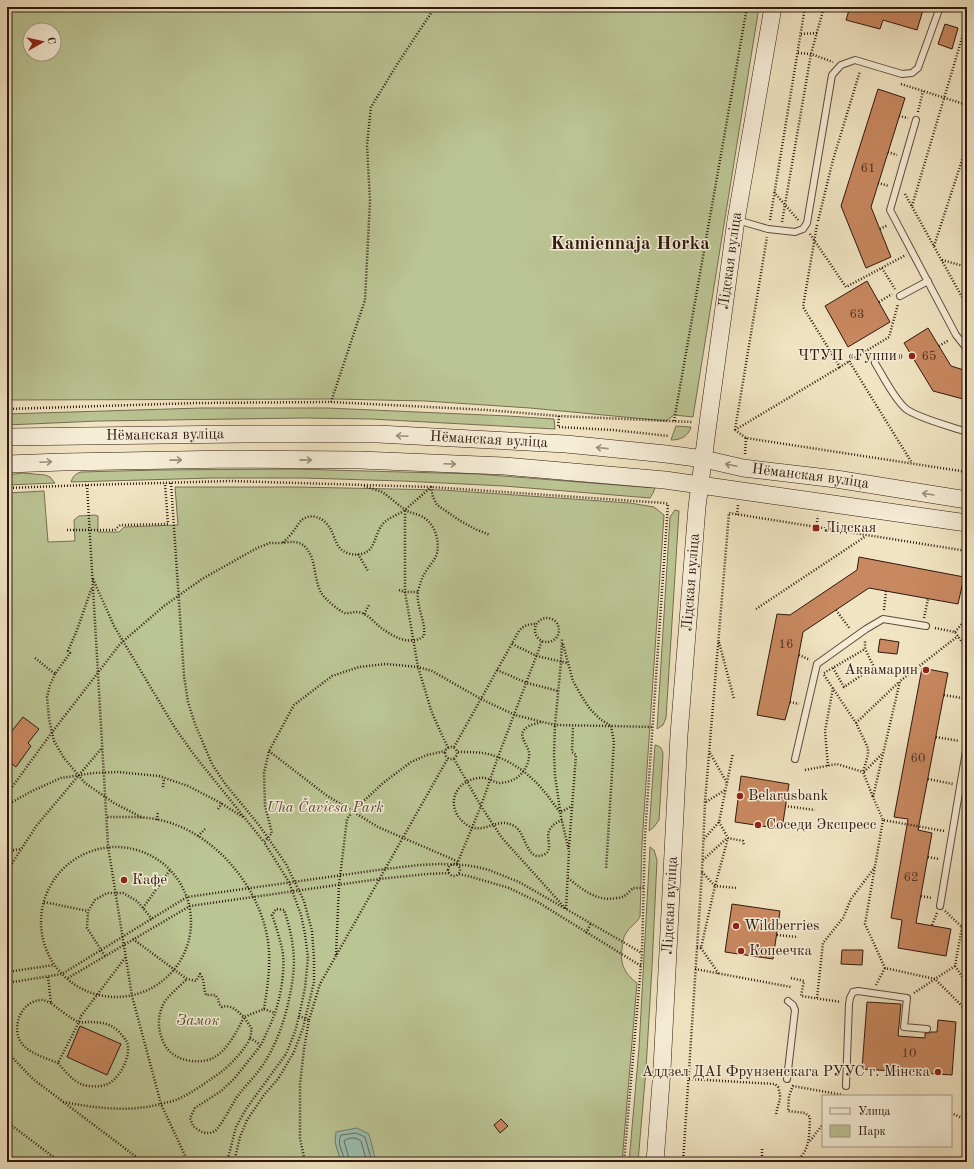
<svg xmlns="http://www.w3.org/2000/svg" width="974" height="1169" font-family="'Old Standard TT',serif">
<rect width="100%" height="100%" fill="#f1e4c2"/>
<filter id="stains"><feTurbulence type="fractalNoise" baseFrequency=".005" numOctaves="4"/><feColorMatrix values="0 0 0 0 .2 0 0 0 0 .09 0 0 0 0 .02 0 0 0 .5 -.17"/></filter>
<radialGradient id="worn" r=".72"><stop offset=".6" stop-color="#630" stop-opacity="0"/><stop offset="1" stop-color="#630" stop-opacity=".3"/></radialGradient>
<path fill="#bbc493" stroke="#756e52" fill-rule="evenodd" d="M7,7H759L693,417L674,415L666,421L530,408L425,401L334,399L7,400ZM30,30H54V54H30Z
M201,408H327L508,416L554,419L555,429L371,419L304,418L98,421L7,425V414Z
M676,426L691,427C688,437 680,440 671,440Z
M292,469L477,474L655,488L653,493L650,498L504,486L402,481L304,478H212L71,482C73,476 75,474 81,472L158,470Z
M23,473L45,475L50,477L55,483L7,485V475Z
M175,487H297L442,490L630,503L654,507L664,515L642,844L640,917C637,923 630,926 626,933C623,937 623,943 622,948C620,964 624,973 637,983L622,1162H7V493L44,491L48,542L75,541L74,520L79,516L95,515L98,516V532H119L124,527L178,525Z
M675,510L679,511L666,718L663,725L657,729L670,517Z
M655,745C661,746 662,749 663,754L659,820L654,827L649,831Z
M650,847L654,850L657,860L652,967L646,1069L638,1162H629L639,1048Z"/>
<path fill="#9cbfae" stroke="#707c6f" d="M357,1128L369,1134L376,1162H341L335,1142L336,1132Z"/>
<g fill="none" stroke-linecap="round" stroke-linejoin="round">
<path stroke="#666c5f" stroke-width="1" d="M345,1162C344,1153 336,1144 341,1135L356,1133L365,1137L372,1162
M350,1162L344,1141C349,1137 356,1137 361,1141L367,1162"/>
</g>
<path fill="#c88860" stroke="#2f1810" d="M850,7H913L923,10L917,30L883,20L880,29L846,20Z
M945,24L958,28L952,49L938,44Z
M878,89L905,98L871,207L891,257L866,268L841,206Z
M867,281L890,322L848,347L825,306Z
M928,328L951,366L967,371V400L933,391L904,343Z
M859,557L964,577L958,604L869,588L803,632L790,702L785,720L757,715L777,614L790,615L857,570Z
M880,639L899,642L897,654L878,652Z
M922,668L948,673L918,830L932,833L916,923L951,929L946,956L898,948L902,920L891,918L908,819L894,817Z
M23,717L39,729L28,743L31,746L16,767L7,760V737Z
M741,776L789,784L782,829L735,822Z
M732,904L780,911L773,959L725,952Z
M842,950H863L862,965L841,964Z
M867,1002L901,1004L898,1036L925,1038V1033H929L931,1032H937L938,1020L956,1022L952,1075L862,1069Z
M80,1026L121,1044L107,1075L67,1057Z
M501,1119L508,1126L500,1133L494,1125Z"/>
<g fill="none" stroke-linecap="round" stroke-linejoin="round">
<defs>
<path id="service" d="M916,120L890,210L956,335L967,349
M737,220L768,229L795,232L803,229L807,223L832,75L841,65L855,60L902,74L912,73L918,68L940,7
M900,296L928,281
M875,363C883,376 894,399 906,409C920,419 950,426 967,432
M795,759L817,664L866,629L883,619L926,626
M940,906L967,745
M787,1079L795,1010L793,1005L788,1001
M846,1086L849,1004L850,998L853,992L858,991L907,998L904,1027L927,1029"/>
<g id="secondary">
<path id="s1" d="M7,437L242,434H378L566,444L666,454L704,459L743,468L836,479L967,500"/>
<path d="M7,464L63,462L233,459L360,460L504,466L665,480L967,523"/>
<path id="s2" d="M655,1162L662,1069L679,735L697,507L708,423L736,220L773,7"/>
</g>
</defs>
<use href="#service" stroke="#604b3c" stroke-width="8"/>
<use href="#secondary" stroke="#2f1810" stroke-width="18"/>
<path stroke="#2f1810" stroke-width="2.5" stroke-dasharray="1 2" stroke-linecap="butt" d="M801,34L817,33
M798,53L811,54L833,62
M901,84L967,105
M918,112L923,91
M899,116L908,118
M888,152L897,155
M878,183L889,186
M774,192L799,221
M905,194L967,306
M912,206L967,21
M770,220L805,7
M818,221L833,160L860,71
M782,222L811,54L824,7
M817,225L803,307L840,367L889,337L898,304
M880,229L888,225
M810,234L846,287L906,255
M934,246L967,145
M942,260L967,267
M882,268L895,289
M879,302L892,294
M939,346L949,340
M849,361L912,463
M966,370L967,368
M331,402L365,300L370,201L367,145L371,107L398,63L435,7
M7,409L196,403L331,402L488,410L559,416L692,422
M559,416L558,427L613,430L669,436
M674,421L747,7
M735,430L767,237
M735,430L746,438L967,472
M735,430L840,367
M745,454L746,438
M171,483L184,676L188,702L195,724L212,764L226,785L259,825L286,864L304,901L312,931L314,959V982L303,1028L294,1052L278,1079L264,1095L247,1120L240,1137L234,1162
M87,485L108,846L132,996L161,1104L188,1162
M364,486C370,488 377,490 382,492C390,497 397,504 404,509C409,513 415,513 421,516C434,522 440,539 437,553C435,560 430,565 426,571C422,577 420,584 418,591C416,607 426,621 424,636C410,647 392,636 380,627C375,623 371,618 366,615C356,609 352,614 345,613C339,611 325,599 322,594C313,580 317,560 306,548C301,541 291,541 283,543C286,539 289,537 292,533C296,528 298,523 303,519C314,512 326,520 331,530C334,535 335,542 339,547C343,553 354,556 361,554C376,551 374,535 382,525C387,518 398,515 405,510
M7,488L87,485L231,481L431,487L664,503L668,504L645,836L642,953L624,1162
M737,515L738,505
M816,528L818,516
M67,530H115L120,525L168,524L165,483
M358,554L368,571
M93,579L114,626L175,728L195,756L264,842
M399,590L405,592H418
M756,609L866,536
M836,610L850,629
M884,610L886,591
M364,614L369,605
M535 630a12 12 0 1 1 24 0a12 12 0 1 1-24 0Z
M924,618L928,599
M935,628L955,632L967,649
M955,632L967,618
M719,642L734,699
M512,644L537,656L567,663
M563,644L573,681L582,697L590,709L600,719L611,726L653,727
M799,655L810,660
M35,658L55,674L70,653L68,651L77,630L92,587
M833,668L844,687L874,667L865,649
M497,670L527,683L558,691
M824,673L865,649V640
M55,674L50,685L47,697L49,719L54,741L64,758L85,783L114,803L143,818
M824,675L856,723L868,748V755L863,772L873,797
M944,695L967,699
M790,702L799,704
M541,722C537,724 532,724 529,726C515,734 527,743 529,752C530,760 526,769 521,774C516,780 506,783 499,783C494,782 490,779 485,778C477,777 467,780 462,785C457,789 453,797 454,804C454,811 458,817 463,822C482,839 496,815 514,826C526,832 526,862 543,855C559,849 535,831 562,820
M856,723L899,682
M936,737L959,741
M445 753a6 6 0 1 1 12 0a6 6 0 1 1-12 0Z
M454,747L519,631C524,625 529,624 536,624
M448,748L432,713L418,667L405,592V510L431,487L433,497L437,505L459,520L475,529L490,535
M269,751L326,795L378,827L459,862
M458,752C466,752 475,752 483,753C506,757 528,772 543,790C549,797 554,805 560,812L563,811L572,806
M710,753L727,783
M454,759L481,806L502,838L566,909L642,953
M828,766L825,731L833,688
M805,770L837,764L863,772
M864,772L883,753
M928,779L953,784
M163,787L164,778
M7,794L50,735L120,644L164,606L202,579L257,548L270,543H283
M706,802L725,790
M7,805L32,791L61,778L93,773L118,772L159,776L188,786L219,802L243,817
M785,806L815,810
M218,809L222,803
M157,820L158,811
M883,820L865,924L885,968L935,979L955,966L962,927L945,911
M719,822L728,838L743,841L744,846
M944,831L883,820L873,797L900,681L958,636
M198,836L205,829
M704,839L719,822L733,753
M41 922a75 75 0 1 1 150 0a75 75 0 1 1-150 0Z
M569,847L576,755L572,752L573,726
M7,851L21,849
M928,857L939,859
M703,860L727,838
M448 870a6 6 0 1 1 12 0a6 6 0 1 1-12 0Z
M457,864L481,806L498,757L542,641
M7,871L37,825L101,749
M702,872L715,886L737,888
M459,874L472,877L509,888L536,901L641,966
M568,878C583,890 597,902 617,898C620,898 623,897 626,895C628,893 631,890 633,888H644
M921,896L932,898
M44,902L88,911
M143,908L170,870
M932,925L937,913
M962,927L967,920
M586,933L591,923
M777,935L798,937
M133,939L187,979C181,985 167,997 164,1003C156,1017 158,1034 166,1047C175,1061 199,1065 213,1058C228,1050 237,1031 244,1017C237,1011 231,1004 222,1007L219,1004L218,999L215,995H206C203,988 205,980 200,974L196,981L187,979
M697,947L701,948L715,886L728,838
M701,948L719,974
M336,955L339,885L347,819L353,811L383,783L411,762L427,755L445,751
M105,956L87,928L88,911L95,900L107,893H123L137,901L152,919
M955,966L967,984
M695,969L791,987
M7,972L54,965
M48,977L51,1003C56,1007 74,1021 79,1022C82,1023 86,1022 88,1022C100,1022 111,1023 119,1032C122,1035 125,1039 127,1042C132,1056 119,1081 105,1085C98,1087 88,1087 81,1084C72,1080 64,1070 58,1063L79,1022L81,1016L125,958
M68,978L190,906L379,879L427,874L449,873
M791,978L804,981L801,996L841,1002
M7,983L62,974L187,897L385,869L419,865L439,864L465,865L477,867L489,870L519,882L566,909L569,851L561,817L555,776L554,755L555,725L561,662L562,638
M876,985L885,968
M914,993L935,979L967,1011
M817,998L823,943L843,918L851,899L875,867
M51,1003C48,1002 45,1000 42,1000C20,1000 9,1031 24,1046C32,1054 48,1059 58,1063
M264,1009L275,1013
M309,1020L320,984L448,758
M250,1038L261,1045L234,1079L221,1091L195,1108L190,1118L193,1126C199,1131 207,1136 215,1131C220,1127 231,1107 235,1100C242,1089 252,1080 260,1069C279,1043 289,1008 293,976C296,954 291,930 284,910L276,909L272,915C276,926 279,937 282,948C286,967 281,995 275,1013C271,1024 266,1034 261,1045
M7,1052L33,1079L143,1162
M689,1079L775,1084L778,1087C783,1101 777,1103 776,1116
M63,1102C97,1108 130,1113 164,1103C169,1102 174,1101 178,1099C194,1092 206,1082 220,1073C230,1065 245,1050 250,1038C251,1035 251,1032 252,1029L244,1017L264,1009C267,990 270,971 269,952C266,894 218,833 160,820C143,816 124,817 106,817
M951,1113L967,1120
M964,1118L967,1073
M7,1122L60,1162
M810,1141L823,1124
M762,1149V1162
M683,1160L796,1161C811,1150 809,1134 810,1117L805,1113L788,1111L789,1096L793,1086L843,1095
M227,1162L236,1127L246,1109L286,1054L295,1032L299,1016
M305,1162L300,1138V1084L304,1049L309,1020L299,1016L305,988L308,958L305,934L301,915L289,882L264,842L272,833L265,806L264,773L269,751L294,705L332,676L359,667L386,664L418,667L432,671L481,699L515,715L555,725L611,726L614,742L606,869
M683,1162L702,872L705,802L729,513L967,551"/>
<use href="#service" stroke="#f6edd7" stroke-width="6"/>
<use href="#secondary" stroke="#f6edd7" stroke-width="17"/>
</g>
<defs><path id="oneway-shaft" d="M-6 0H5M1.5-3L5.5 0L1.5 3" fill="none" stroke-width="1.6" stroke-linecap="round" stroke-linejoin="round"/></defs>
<g stroke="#9c8d7d">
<use href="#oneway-shaft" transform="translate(402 436) rotate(-177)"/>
<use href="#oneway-shaft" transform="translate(602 448) rotate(-174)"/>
<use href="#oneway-shaft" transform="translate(176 460) rotate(-1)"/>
<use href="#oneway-shaft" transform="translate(306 460) rotate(1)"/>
<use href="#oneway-shaft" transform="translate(46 462) rotate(-3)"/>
<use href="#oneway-shaft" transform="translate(450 464) rotate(2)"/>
<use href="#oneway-shaft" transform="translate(731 465) rotate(-168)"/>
<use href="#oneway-shaft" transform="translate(928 494) rotate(-171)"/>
</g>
<g fill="#8f2418" stroke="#f6edd7" stroke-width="1.5">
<circle cx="912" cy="356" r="4"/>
<rect x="812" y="524" width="8" height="8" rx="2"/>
<circle cx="926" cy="670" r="4"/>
<circle cx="740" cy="796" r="4"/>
<circle cx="758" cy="825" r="4"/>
<circle cx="124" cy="880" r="4"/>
<circle cx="736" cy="926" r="4"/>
<circle cx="741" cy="951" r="4"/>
<circle cx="938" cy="1072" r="4"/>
</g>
<g text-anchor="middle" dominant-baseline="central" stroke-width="3" stroke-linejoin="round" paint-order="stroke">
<g font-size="13" fill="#553424">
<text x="868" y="168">61</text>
<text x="857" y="314">63</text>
<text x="929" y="356">65</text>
<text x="786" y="644">16</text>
<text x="918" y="758">60</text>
<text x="911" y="877">62</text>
<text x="909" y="1053">10</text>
</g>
<g font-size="15" fill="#2f1810" stroke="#f6edd7">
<text stroke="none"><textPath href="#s2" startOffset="905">Лідская вуліца</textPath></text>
<text stroke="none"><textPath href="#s1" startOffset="158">Нёманская вуліца</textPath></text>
<text stroke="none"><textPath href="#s1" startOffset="482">Нёманская вуліца</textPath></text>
<text stroke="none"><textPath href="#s1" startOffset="806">Нёманская вуліца</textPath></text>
<text stroke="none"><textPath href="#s2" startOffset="581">Лідская вуліца</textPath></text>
<text stroke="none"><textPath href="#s2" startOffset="257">Лідская вуліца</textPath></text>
</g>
<g font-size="15" fill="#2f1810" stroke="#f6edd7" text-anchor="start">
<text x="904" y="356" text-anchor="end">ЧТУП «Гуппи»</text>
<text x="824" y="528">Лідская</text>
<text x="918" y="670" text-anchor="end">Аквамарин</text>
<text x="748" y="796">Belarusbank</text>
<text x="766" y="825">Соседи Экспресс</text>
<text x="132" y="880">Кафе</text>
<text x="744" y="926">Wildberries</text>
<text x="749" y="951">Копеечка</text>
<text x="930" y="1072" text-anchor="end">Аддзел ДАІ Фрунзенскага РУУС г. Мінска</text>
</g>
<g font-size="15" font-style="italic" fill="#594c37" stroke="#f6edd7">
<text x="325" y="808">Uha Čaviesa Park</text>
<text x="198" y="1021">Замок</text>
</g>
<g font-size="19" font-weight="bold" fill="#2f1810" stroke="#f6edd7">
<text x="630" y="244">Kamiennaja Horka</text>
</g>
</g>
<rect width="974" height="1169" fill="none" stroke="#f1e4c2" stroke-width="24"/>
<rect x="8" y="8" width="958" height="1153" fill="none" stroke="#2f1810" stroke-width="2"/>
<rect x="12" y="12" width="950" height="1145" fill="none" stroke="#2f1810"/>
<rect x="822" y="1095" width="130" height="52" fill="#f6edd7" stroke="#a69887"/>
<rect x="830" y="1108" width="20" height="6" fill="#f6edd7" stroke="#a69887"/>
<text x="858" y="1115" font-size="12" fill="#2f1810">Улица</text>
<rect x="830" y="1125" width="20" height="12" fill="#bbc493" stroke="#a69887"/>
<text x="858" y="1135" font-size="12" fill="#2f1810">Парк</text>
<g transform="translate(42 42) rotate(82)"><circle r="19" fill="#f6edd7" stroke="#a69887"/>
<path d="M0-3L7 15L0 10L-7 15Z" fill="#8f2418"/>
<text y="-6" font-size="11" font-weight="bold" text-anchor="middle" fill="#2f1810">С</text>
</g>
<rect width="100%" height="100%" filter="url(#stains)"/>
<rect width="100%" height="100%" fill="url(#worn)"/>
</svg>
